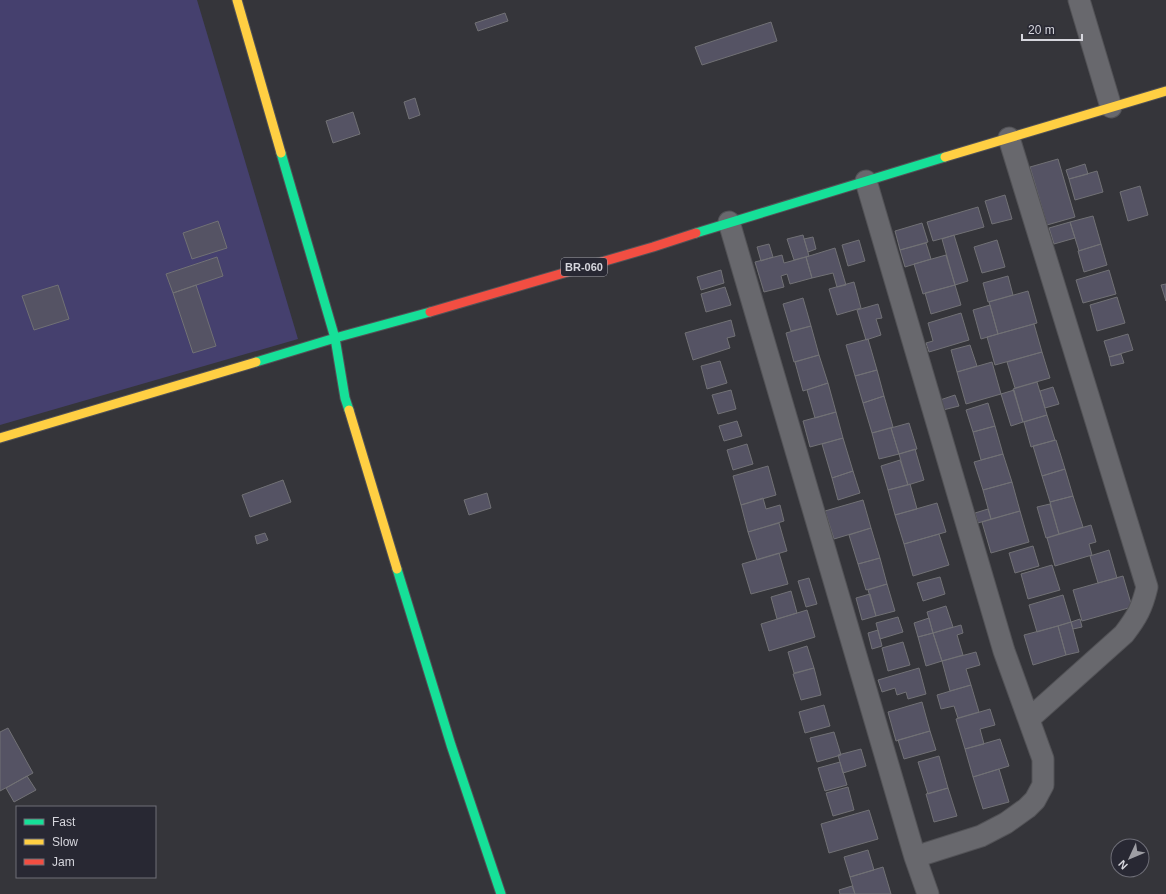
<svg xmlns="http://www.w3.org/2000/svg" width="1166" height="894" font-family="Arial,sans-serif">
<rect width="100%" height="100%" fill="#35353a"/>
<path fill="#45406e" d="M0,0H197L298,339L0,425Z"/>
<path fill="#555364" stroke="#717175" d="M505,13L508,21L478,31L475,23Z
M771,22L777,41L702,65L695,47Z
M415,98L420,115L409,119L404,102Z
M353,112L360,134L333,143L326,121Z
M1058,159L1075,217L1047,225L1030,167Z
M1085,164L1088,174L1069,179L1066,170Z
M1097,171L1103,192L1075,200L1069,179Z
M1140,186L1148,215L1128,221L1120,192Z
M1005,195L1012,219L992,224L985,201Z
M978,207L984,227L933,241L927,222Z
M1093,216L1101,244L1079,251L1070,222Z
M218,221L227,248L192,259L183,233Z
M1070,222L1075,238L1054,244L1049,228Z
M922,223L928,242L900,250L895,231Z
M803,235L809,256L794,260L787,239Z
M954,235L968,281L955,285L942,239Z
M813,237L816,249L808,252L804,239Z
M859,240L865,261L848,266L842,245Z
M997,240L1005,267L982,273L974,247Z
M926,243L931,259L905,267L900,250Z
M769,244L773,257L761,261L757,247Z
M1101,244L1107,265L1084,272L1078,251Z
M835,248L846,285L837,287L833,273L812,278L806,257Z
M782,255L784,263L806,257L812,278L790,284L787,274L781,276L784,287L764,292L755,262Z
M946,255L955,285L923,294L914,264Z
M217,257L223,276L173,293L166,274Z
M721,270L724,283L701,290L697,277Z
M1109,270L1116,294L1083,303L1076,280Z
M1008,276L1013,295L988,302L983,283Z
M854,282L861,308L837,315L829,289Z
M1166,284V301L1161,285Z
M58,285L69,319L34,330L22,296Z
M196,285L216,346L193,353L173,293Z
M955,285L961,305L931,314L925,293Z
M725,287L731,305L706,312L701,294Z
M1028,291L1037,323L998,334L989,302Z
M1117,297L1125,323L1097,331L1090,305Z
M803,298L811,326L791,331L783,304Z
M878,304L882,318L876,319L881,335L866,340L857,310Z
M990,305L998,334L981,339L973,310Z
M961,313L969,340L929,352L926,343L933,341L928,323Z
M731,320L735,336L727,338L730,348L693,360L685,333Z
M1034,324L1042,352L995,365L987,337Z
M811,326L819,355L794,362L786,333Z
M1128,334L1133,350L1109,357L1104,341Z
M868,339L877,370L855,376L846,345Z
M970,345L977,366L957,372L951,350Z
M1042,352L1050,378L1015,388L1007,362Z
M1121,354L1124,363L1111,366L1109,357Z
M819,355L828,383L803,391L795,362Z
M720,361L727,383L707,389L701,366Z
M992,362L1001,394L966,404L957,372Z
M877,370L884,396L863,403L855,376Z
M1037,382L1047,415L1023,422L1013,389Z
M828,383L836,412L815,418L807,390Z
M1053,387L1059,404L1045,408L1040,391Z
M731,390L736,409L718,414L712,395Z
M1014,390L1023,422L1011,426L1001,394Z
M955,395L959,406L943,410L940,400Z
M884,396L893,427L872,433L863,403Z
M988,403L995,426L973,432L966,410Z
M836,412L843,438L810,447L803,421Z
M1047,415L1055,440L1031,447L1024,422Z
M737,421L742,436L724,441L719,426Z
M909,423L917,449L899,454L891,428Z
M995,426L1003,454L981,460L973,432Z
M891,428L899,454L879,459L872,433Z
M843,438L853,471L832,478L822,444Z
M1056,440L1065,469L1042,476L1033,446Z
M747,444L753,464L733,470L727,450Z
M915,449L924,480L908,485L899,454Z
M1003,454L1012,482L983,490L974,462Z
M900,460L908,485L888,490L881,466Z
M768,466L776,495L741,505L733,476Z
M1065,469L1073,496L1050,502L1042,476Z
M853,471L860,493L838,500L832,478Z
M283,480L291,502L250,517L242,495Z
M1012,482L1020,511L991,519L983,490Z
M910,484L917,509L895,515L888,490Z
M487,493L491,508L469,515L464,500Z
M1073,496L1083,527L1059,534L1050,502Z
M763,498L766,509L780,505L784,521L748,532L741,505Z
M863,500L871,528L834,539L825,511Z
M937,503L946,532L904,544L895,515Z
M1050,504L1059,534L1046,538L1037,507Z
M988,509L991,519L978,523L975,513Z
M1020,511L1029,542L991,553L982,522Z
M779,523L787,551L757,560L748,532Z
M1091,525L1096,542L1089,544L1092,555L1055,566L1047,538Z
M871,528L880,558L858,564L849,535Z
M265,533L268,540L257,544L255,536Z
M939,534L949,565L913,576L904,544Z
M1033,546L1039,566L1015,573L1009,553Z
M1109,550L1117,578L1098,583L1090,556Z
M779,553L788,584L751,594L742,564Z
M880,558L887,584L866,590L858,564Z
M1052,565L1060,590L1028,599L1021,574Z
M1123,576L1132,607L1082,621L1073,590Z
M940,577L945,594L923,601L917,583Z
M809,578L817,604L806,607L798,581Z
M887,584L895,611L876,616L868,590Z
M791,591L797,613L777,619L771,597Z
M870,594L876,616L862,620L856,598Z
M1063,595L1071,622L1037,632L1029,605Z
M946,606L953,627L933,633L927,612Z
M807,610L815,637L769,651L761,624Z
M898,617L903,632L880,639L876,623Z
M929,618L933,633L918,637L914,623Z
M1080,619L1082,627L1073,629L1071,622Z
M1071,622L1079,652L1066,655L1058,626Z
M961,625L963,633L957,635L963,655L942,661L933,633Z
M1058,626L1066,655L1033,665L1024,635Z
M878,630L882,646L872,649L868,633Z
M933,633L942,661L926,666L918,637Z
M903,642L910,665L888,671L882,648Z
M807,646L814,668L794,673L788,652Z
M976,652L980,665L966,669L971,685L950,691L942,661Z
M814,668L821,695L801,700L793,674Z
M919,668L926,694L908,699L906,692L897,695L895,688L882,692L878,680Z
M971,685L979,712L958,718L954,706L941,709L937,695Z
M922,702L930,731L896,741L888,712Z
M824,705L830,726L805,733L799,712Z
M990,709L995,725L980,729L984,744L965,749L956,719Z
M8,728L33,773L0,791V732Z
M930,731L936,750L904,759L898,740Z
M834,732L841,755L817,762L810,738Z
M1000,739L1009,766L973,777L965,749Z
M861,749L866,766L843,773L838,755Z
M939,756L948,788L928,794L918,762Z
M840,762L847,785L825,791L818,768Z
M999,769L1009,802L983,809L973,777Z
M27,776L36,790L14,802L6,788Z
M848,787L854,810L833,816L826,793Z
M948,788L957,816L934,822L926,794Z
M869,810L878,839L829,853L821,824Z
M868,850L874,870L850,877L844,857Z
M883,867L891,894H855L850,877Z
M852,886L855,894H840L839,890Z"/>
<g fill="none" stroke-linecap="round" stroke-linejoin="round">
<defs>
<path id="street" d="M1079,0L1111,107
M1009,138L1147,587C1142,608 1137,617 1124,634L1029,719
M866,181L1004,651L1043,759V785L1035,800L1027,808L1006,823L981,836L915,857
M729,222L915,857L928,894"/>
<path id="fast" d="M281,153L335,338L345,398L349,410
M696,233L945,157
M256,362L335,338L430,312
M397,569L451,745L501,894"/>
<path id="slow" d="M237,0L281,153
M945,157L1166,91
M349,410L397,569
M0,438L256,362"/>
<path id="jam" d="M430,312L653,247L696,233"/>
</defs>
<use href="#street" stroke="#525256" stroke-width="23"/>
<use href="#fast" stroke="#525256" stroke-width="11"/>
<use href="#slow" stroke="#525256" stroke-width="11"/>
<use href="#jam" stroke="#525256" stroke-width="11"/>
<use href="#street" stroke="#68686d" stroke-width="21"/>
<use href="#fast" stroke="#16e098" stroke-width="9"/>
<use href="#slow" stroke="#ffcf43" stroke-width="9"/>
<use href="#jam" stroke="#f24e42" stroke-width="9"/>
</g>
<g text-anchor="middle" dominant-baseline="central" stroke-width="3" stroke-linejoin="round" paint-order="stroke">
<rect fill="#282833" stroke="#a2a2aa" stroke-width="1" x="561" y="258" width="46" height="18" rx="3"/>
<g font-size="11" font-weight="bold" fill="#d6d6dd">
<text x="584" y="267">BR-060</text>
</g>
</g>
<rect x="16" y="806" width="140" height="72" fill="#282833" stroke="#6e6e77"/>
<rect x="24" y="819" width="20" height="6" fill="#16e098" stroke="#6e6e77"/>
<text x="52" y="826" font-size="12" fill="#d6d6dd">Fast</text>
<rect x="24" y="839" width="20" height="6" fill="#ffcf43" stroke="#6e6e77"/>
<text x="52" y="846" font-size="12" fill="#d6d6dd">Slow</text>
<rect x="24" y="859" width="20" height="6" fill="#f24e42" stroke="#6e6e77"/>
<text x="52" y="866" font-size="12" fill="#d6d6dd">Jam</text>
<g transform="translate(1130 858) rotate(226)"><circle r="19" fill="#282833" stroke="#6e6e77"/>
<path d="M0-3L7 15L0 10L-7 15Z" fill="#9e9ea4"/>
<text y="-6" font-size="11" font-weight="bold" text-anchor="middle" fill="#d6d6dd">N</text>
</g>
<path d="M1022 34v6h60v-6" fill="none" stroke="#d6d6dd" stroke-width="2"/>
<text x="1028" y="34" font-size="12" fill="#d6d6dd" stroke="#282833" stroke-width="3" paint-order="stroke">20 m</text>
</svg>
